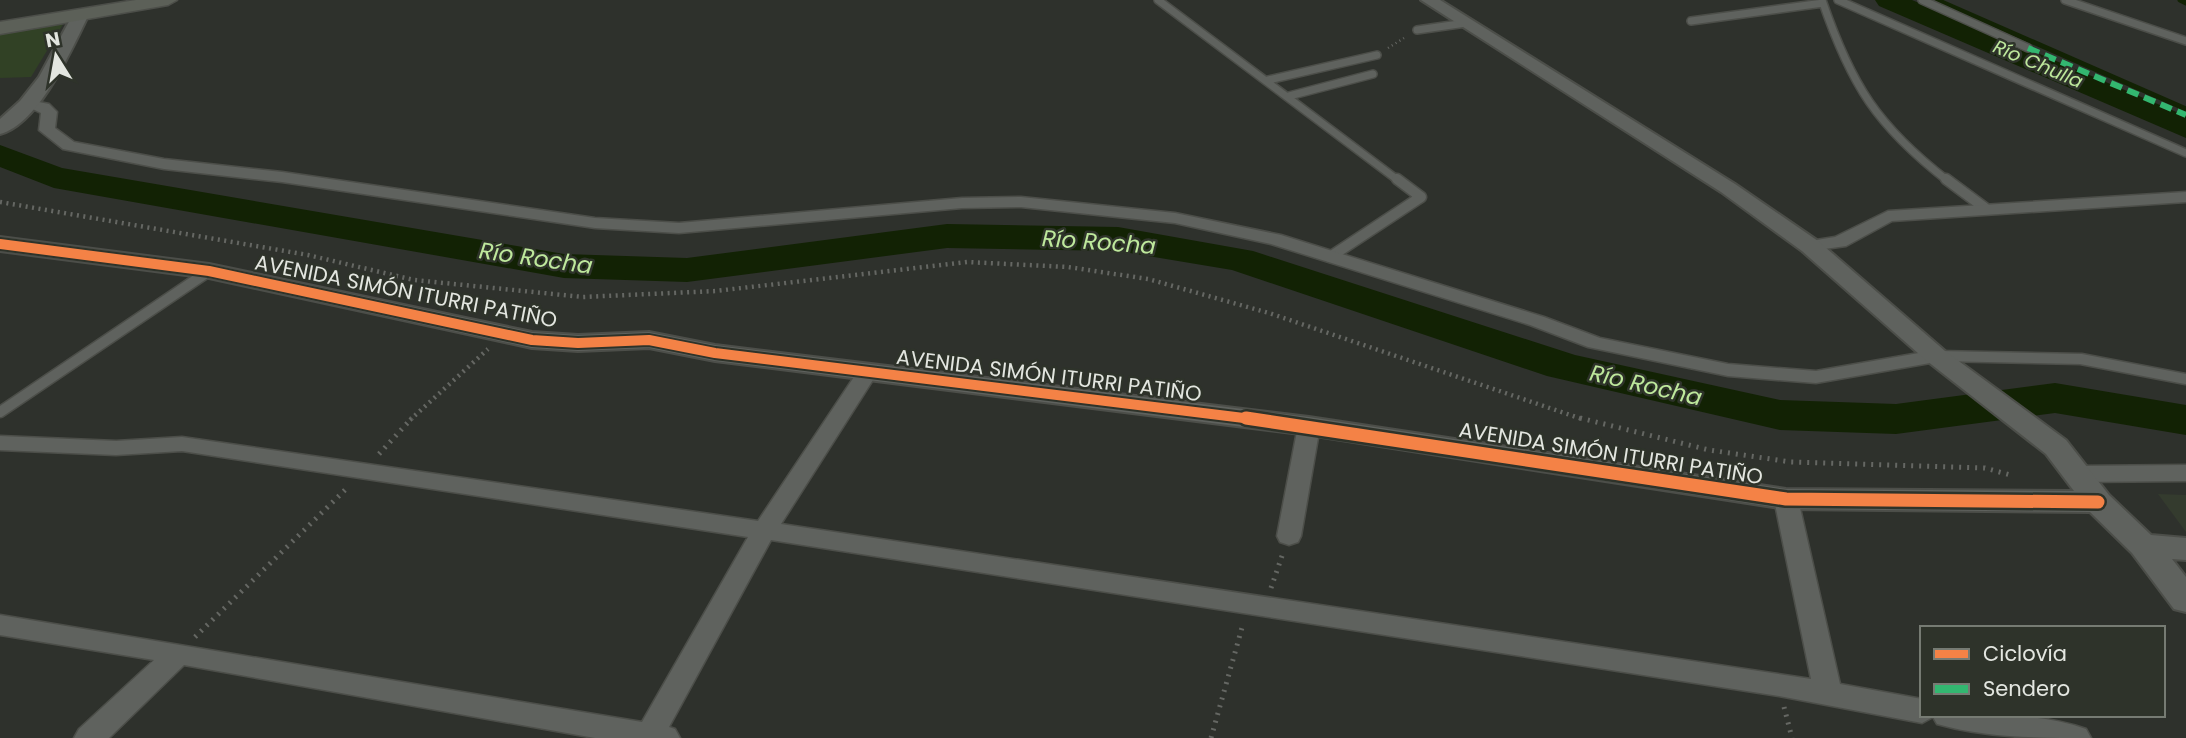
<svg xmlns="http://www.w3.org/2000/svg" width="2186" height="738" font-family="Poppins,sans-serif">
<rect width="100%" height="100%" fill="#2e312c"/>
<path fill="#343b2e" d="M2158,494L2186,495V532Z"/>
<path fill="#314125" d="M65,21L31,77L0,78V32Z"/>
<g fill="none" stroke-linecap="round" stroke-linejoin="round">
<path stroke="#122204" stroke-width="5" d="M1937,0L2186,109
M2180,0L2186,3"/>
<path fill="#122204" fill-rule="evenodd" d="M1875,0H1912L2186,116V138L1879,6Z
M0,145L62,168L564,254L687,258L947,224L1118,227L1253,251L1575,355L1780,400L1896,404L2055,383L2186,405V435L2055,413L1896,434L1780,430L1547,376L1232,270L1118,251L947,248L687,282L564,278L54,188L0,167Z"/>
<defs>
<path id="service-far1" d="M1158,0L1399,181
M1822,0C1851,85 1877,126 1948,181
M1838,0L2186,153
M1922,0L2028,48
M2065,0L2186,41
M1691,21L1823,3
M1417,30L1466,23
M1268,80L1377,55
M1289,96L1373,74"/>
<path id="service" d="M1946,179L1985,208
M1330,257L1421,197L1397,179
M1939,356L2081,359L2186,379
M0,412L209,271"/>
<path id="minor" d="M29,100L49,104L57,112L55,128L74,142L164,159L282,172L595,218L679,223L962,198L1021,197L1175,213L1281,235L1544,317L1600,338L1728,364L1816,371L1936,350L1946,356L1936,362L1816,383L1728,376L1588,347L1530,325L1271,244L1175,223L1021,207L962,208L679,233L595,228L282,182L164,169L63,149L39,130L41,113L22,104Z
M2186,192V202L1892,221L1846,246L1810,251L1801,246L1804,242L1835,237L1888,211Z
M867,366L878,372L781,524L1811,679L1774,499L1778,493H1794L1798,499L1840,684L1922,699V715C1976,715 2034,711 2086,729L2091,738C2039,738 1986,738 1937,724L1933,717L1922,723L1779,696L771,540L669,727L675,729L680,738H595L184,665L109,738H74L79,729L154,660L0,635V615L642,722L748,537L182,451L116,455L0,450V436L116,441L182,437L758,521L860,368Z
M1309,419L1317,421L1320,426L1301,536L1298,542L1289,545L1280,542L1277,536L1298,426L1301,421Z
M2186,465V481L2078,482L2070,480L2066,474L2070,468L2078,466Z"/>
<path id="tertiary" d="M1421,0H1440L1735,184L1818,241L1945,351L2066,440L2109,495L2151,535L2186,538V560L2172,559L2186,577V612L2174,609L2132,553L2090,512L1786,509L1309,435L715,361L649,348L578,351L532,348L209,278L0,251V237L209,264L532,332L578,335L649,332L715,345L1309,417L1786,489L2074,491L2046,454L1927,361L1802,251L1721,192Z
M80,11L88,16C72,49 39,124 0,134V119L20,101L39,77L72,16Z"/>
<path id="secondary" d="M136,0H177L168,5L0,34V22Z"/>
</defs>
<use href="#service-far1" stroke="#4c4e49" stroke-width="10"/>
<use href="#service" stroke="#4c4e49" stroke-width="13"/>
<use href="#minor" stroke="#4c4e49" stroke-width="3"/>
<use href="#tertiary" stroke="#4c4e49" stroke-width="4"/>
<use href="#secondary" stroke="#4c4e49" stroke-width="3"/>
<path stroke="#656763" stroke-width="2.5" stroke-dasharray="1 3.5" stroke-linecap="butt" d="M1388,48L1404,38"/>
<path stroke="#656763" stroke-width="4.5" stroke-dasharray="2 4.5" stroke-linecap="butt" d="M0,202L308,255L414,280L583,297L716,291L967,262L1068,267L1148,279L1269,313L1585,420
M410,420L488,349"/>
<path stroke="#656763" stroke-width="5" stroke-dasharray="2 6" stroke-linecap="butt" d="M1580,418L1709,450L1791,462L1985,468L2014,476
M379,454L412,418
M1271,588L1283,553
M195,637L346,489
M1784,707L1792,738
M1211,738L1243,624"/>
<use href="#service-far1" stroke="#5f625e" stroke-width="7"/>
<use href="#service" stroke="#5f625e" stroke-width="10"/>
<use href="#minor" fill="#5f625e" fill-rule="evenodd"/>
<use href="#tertiary" fill="#5f625e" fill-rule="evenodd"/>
<use href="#secondary" fill="#5c6058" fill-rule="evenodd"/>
<path stroke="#33b770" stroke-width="6" stroke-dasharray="12 6" stroke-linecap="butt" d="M2028,48L2186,115"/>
<defs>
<path id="cycleway-far1" d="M0,244L209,271L532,340L578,343L649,340L715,353L1260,420"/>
<path id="cycleway" d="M1246,418L1786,499L2098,502"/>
</defs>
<use href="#cycleway-far1" stroke="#2e332a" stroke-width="14"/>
<use href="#cycleway" stroke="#2e332a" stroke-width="18"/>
<use href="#cycleway-far1" stroke="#f48246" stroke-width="10"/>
<use href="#cycleway" stroke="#f48246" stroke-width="13"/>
</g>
<g text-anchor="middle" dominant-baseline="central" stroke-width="5" stroke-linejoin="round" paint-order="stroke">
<g font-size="19" font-style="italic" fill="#bee89c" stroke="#2e332a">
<text transform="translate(2038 64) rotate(23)">Río Chulla</text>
</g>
<g font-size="21" fill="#e3e6e0" stroke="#2e332a">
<text transform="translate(406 291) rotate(11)">AVENIDA SIMÓN ITURRI PATIÑO</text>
<text transform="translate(1049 375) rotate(7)">AVENIDA SIMÓN ITURRI PATIÑO</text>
<text transform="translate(1611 453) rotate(9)">AVENIDA SIMÓN ITURRI PATIÑO</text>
</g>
<g font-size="23" font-style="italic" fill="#bee89c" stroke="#2e332a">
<text transform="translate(1099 242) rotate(4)">Río Rocha</text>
<text transform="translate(536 258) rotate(8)">Río Rocha</text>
<text transform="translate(1646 385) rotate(13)">Río Rocha</text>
</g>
</g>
<rect x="1920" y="626" width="245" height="91" fill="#2e332a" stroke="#767b73" stroke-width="2"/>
<rect x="1934" y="649" width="35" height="10" fill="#f48246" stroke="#767b73" stroke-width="2"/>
<text x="1983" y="661" font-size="21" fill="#e3e6e0">Ciclovía</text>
<rect x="1934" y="684" width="35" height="10" fill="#33b770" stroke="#767b73" stroke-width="2"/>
<text x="1983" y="696" font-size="21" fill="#e3e6e0">Sendero</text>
<g transform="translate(56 56) rotate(349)" stroke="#2e332a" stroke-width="5" paint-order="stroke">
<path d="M0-5L12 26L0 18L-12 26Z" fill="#e3e6e0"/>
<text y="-10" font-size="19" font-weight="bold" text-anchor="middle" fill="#e3e6e0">N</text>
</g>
</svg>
